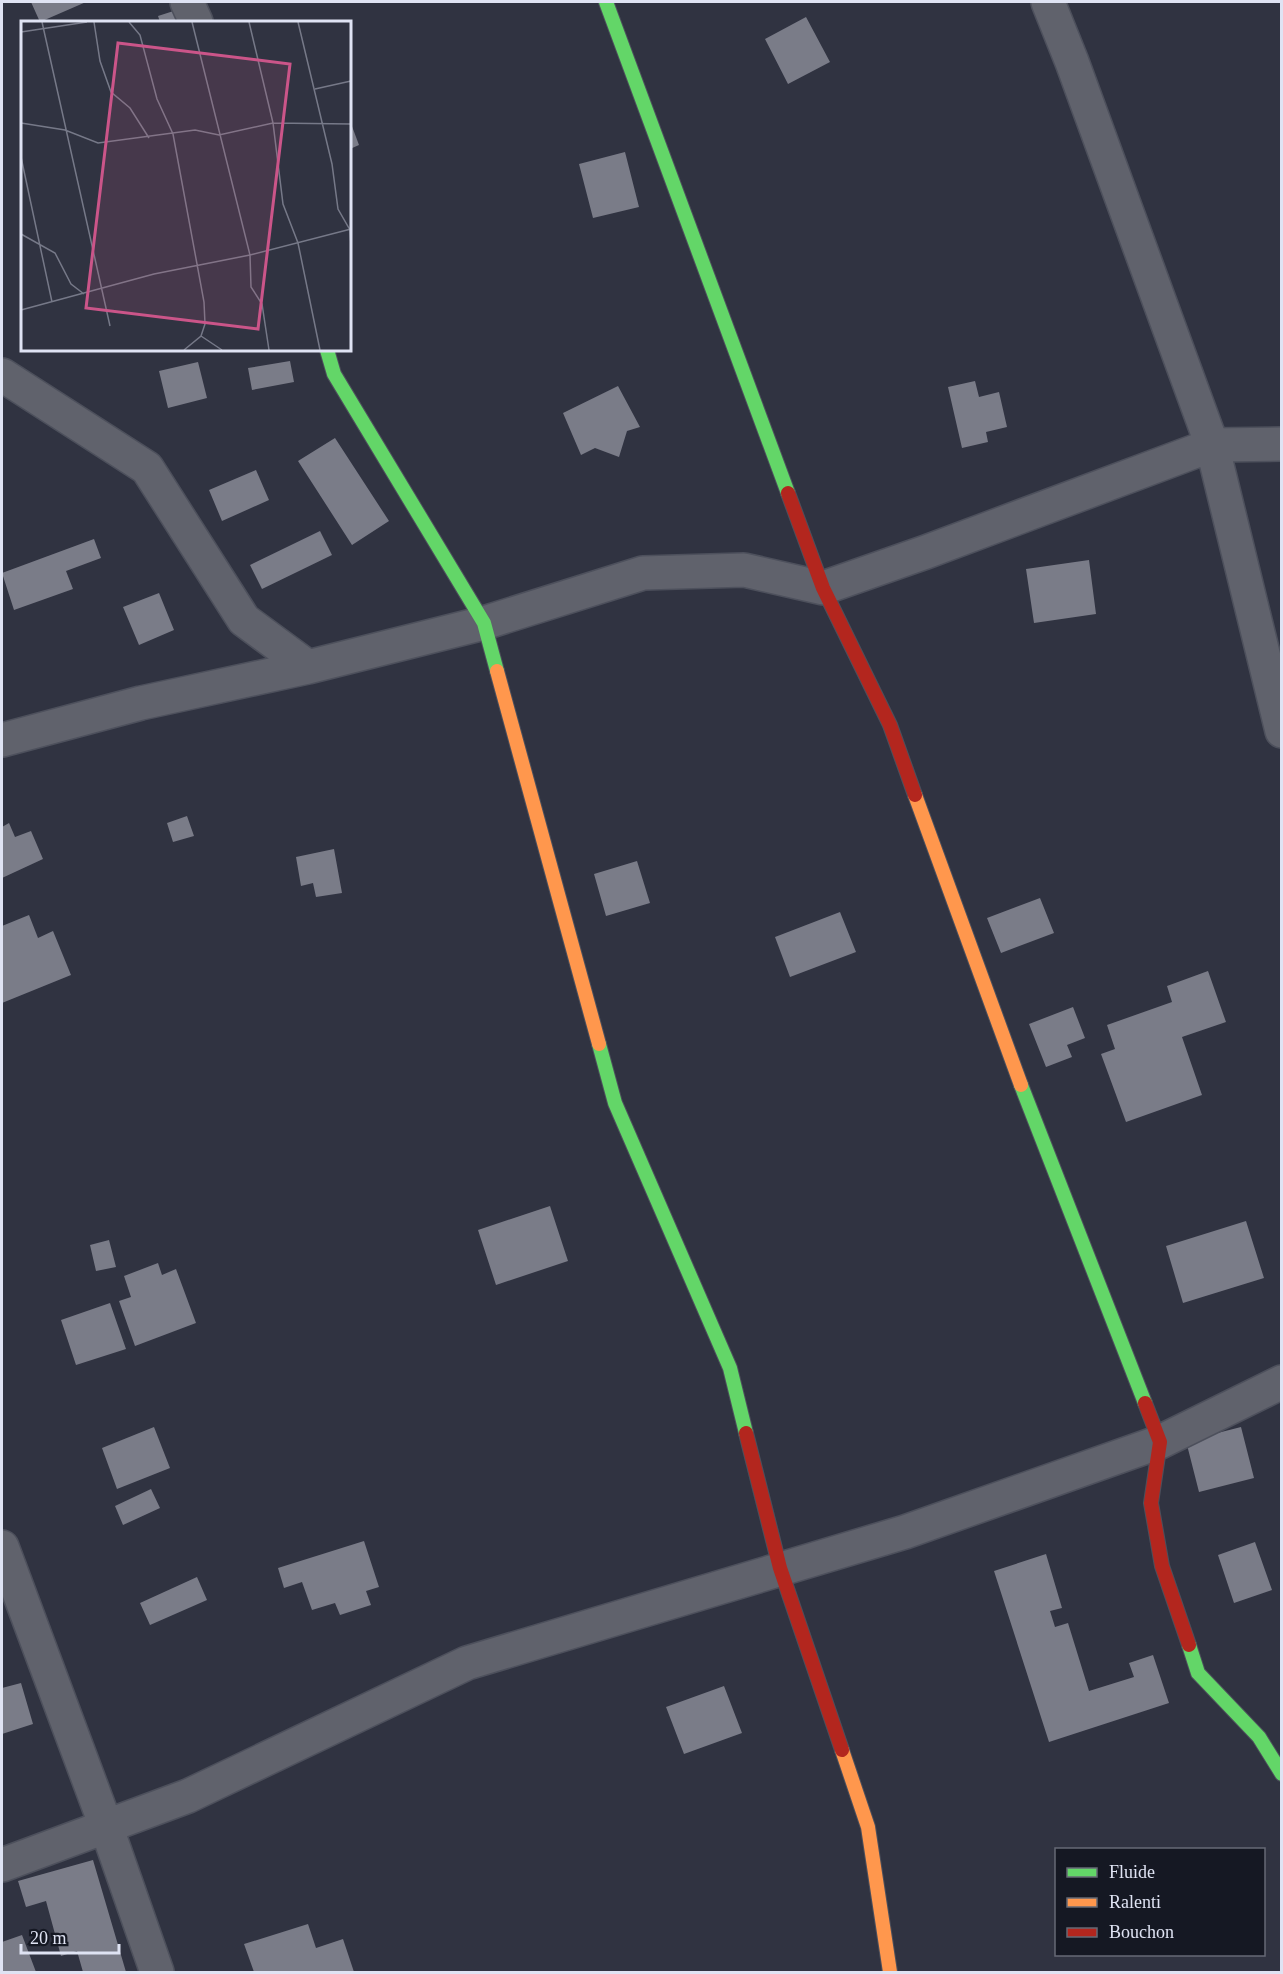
<svg xmlns="http://www.w3.org/2000/svg" width="1283" height="1974" font-family="Georgia,serif">
<rect width="100%" height="100%" fill="#303341"/>
<path fill="#7a7c88" d="M31,2H86L40,22Z
M186,7L191,22H160L158,16Z
M806,17L830,62L788,84L765,39Z
M350,121L359,145L350,149Z
M625,152L639,207L593,218L579,164Z
M290,361L294,382L252,390L248,368Z
M198,362L207,398L168,408L159,371Z
M975,381L979,397L999,392L1007,427L986,432L988,442L962,448L948,387Z
M618,386L640,427L627,431L619,457L595,448L581,455L563,413Z
M335,438L389,521L352,545L298,461Z
M256,470L269,500L222,521L209,490Z
M320,531L332,555L262,589L250,565Z
M94,539L101,558L66,571L73,589L14,610L2,573Z
M1089,560L1096,614L1034,623L1026,569Z
M159,593L174,630L139,645L123,607Z
M187,816L194,836L173,842L167,823Z
M9,823L15,837L31,831L43,859L2,878V827Z
M334,849L342,893L316,897L313,883L301,886L296,857Z
M637,861L650,903L606,916L594,874Z
M1040,898L1054,933L1001,953L987,918Z
M840,912L856,952L790,977L775,937Z
M29,915L38,938L53,931L71,975L2,1003V926Z
M1208,971L1226,1022L1182,1037L1202,1095L1126,1122L1101,1054L1115,1049L1107,1025L1172,1002L1167,986Z
M1073,1007L1085,1038L1067,1045L1072,1057L1046,1067L1029,1024Z
M550,1206L568,1261L496,1285L478,1230Z
M1246,1221L1264,1278L1183,1303L1166,1246Z
M109,1240L116,1267L96,1271L90,1245Z
M158,1263L162,1275L176,1269L196,1323L135,1346L119,1301L131,1297L124,1276Z
M110,1303L126,1349L76,1365L61,1320Z
M154,1427L170,1468L117,1489L102,1448Z
M1241,1427L1254,1478L1199,1492L1186,1441Z
M151,1489L160,1508L123,1525L115,1506Z
M364,1541L379,1587L366,1591L371,1605L340,1615L335,1603L312,1610L302,1582L284,1588L278,1568Z
M1255,1542L1272,1590L1234,1603L1218,1555Z
M1046,1554L1062,1608L1050,1611L1055,1627L1068,1623L1089,1691L1134,1677L1129,1663L1153,1655L1169,1703L1049,1742L994,1571Z
M197,1577L207,1600L150,1625L140,1603Z
M21,1683L33,1724L2,1734V1688Z
M724,1686L742,1733L684,1754L666,1707Z
M93,1860L126,1972H83L77,1951L61,1956L46,1901L26,1907L18,1881Z
M308,1924L316,1948L343,1939L354,1972H254L244,1944Z
M22,1935L36,1972H2V1942Z"/>
<g fill="none" stroke-linecap="round" stroke-linejoin="round">
<defs>
<path id="street" d="M187,2L196,22
M1048,2L1072,62L1212,445L1282,731
M2,375L147,468L244,620L308,667
M2,740L141,703L308,667L484,623L643,573L744,570L823,588L926,552L1212,445L1282,444
M2,1547L106,1826L157,1972
M2,1865L188,1796L467,1663L905,1532L1160,1442L1282,1382"/>
<path id="fast" d="M606,2L788,493
M327,350L334,374L484,623L497,671
M599,1044L615,1103L730,1368L746,1433
M1021,1085L1145,1403
M1189,1645L1198,1673L1259,1737L1282,1774"/>
<path id="slow" d="M497,671L599,1044
M915,795L1021,1085
M842,1750L868,1827L890,1972"/>
<path id="jam" d="M788,493L823,588L890,725L915,795
M1145,1403L1160,1442L1151,1503L1162,1566L1189,1645
M746,1433L780,1568L842,1750"/>
</defs>
<use href="#street" stroke="#4d505c" stroke-width="36"/>
<use href="#fast" stroke="#4d505c" stroke-width="16"/>
<use href="#slow" stroke="#4d505c" stroke-width="16"/>
<use href="#jam" stroke="#4d505c" stroke-width="16"/>
<use href="#street" stroke="#60626c" stroke-width="33"/>
<use href="#fast" stroke="#63d668" stroke-width="14"/>
<use href="#slow" stroke="#ff974d" stroke-width="14"/>
<use href="#jam" stroke="#b3261e" stroke-width="14"/>
</g>
<g transform="translate(21 21)">
<rect width="330" height="330" fill="#303341"/>
<path fill="none" stroke="#767988" stroke-width="1.5" d="M21,1L89,305M73,1L79,40L90,71L109,87L128,117M108,1L119,14L136,78L152,113L183,281L184,303L180,315L163,329M171,1L229,234L230,266L241,283L248,329M228,1L252,102L262,183L277,222L299,329M277,1L311,143L317,188L329,209L330,225M0,11L66,1M294,68L330,60M0,102L44,109L77,122L174,109L198,114L252,102L330,103M0,136L31,281M0,213L34,232L50,263L63,273M0,289L133,253L229,234L330,208M180,315L201,329"/>
<path fill="#cb5589" fill-opacity="0.15" stroke="#cb5589" stroke-width="3" d="M97,22L269,43L237,308L65,287Z"/>
<rect width="330" height="330" fill="none" stroke="#dfe3f3" stroke-width="3"/>
</g>
<rect width="1283" height="1974" fill="none" stroke="#dfe3f3" stroke-width="6"/>
<rect x="1055" y="1848" width="210" height="108" fill="#151823" stroke="#666976" stroke-width="1.5"/>
<rect x="1067" y="1868" width="30" height="9" fill="#63d668" stroke="#666976" stroke-width="1.5"/>
<text x="1109" y="1878" font-size="18" fill="#dfe3f3">Fluide</text>
<rect x="1067" y="1898" width="30" height="9" fill="#ff974d" stroke="#666976" stroke-width="1.5"/>
<text x="1109" y="1908" font-size="18" fill="#dfe3f3">Ralenti</text>
<rect x="1067" y="1928" width="30" height="9" fill="#b3261e" stroke="#666976" stroke-width="1.5"/>
<text x="1109" y="1938" font-size="18" fill="#dfe3f3">Bouchon</text>
<path d="M21 1944v9h98v-9" fill="none" stroke="#dfe3f3" stroke-width="3"/>
<text x="30" y="1944" font-size="18" fill="#dfe3f3" stroke="#151823" stroke-width="4.5" paint-order="stroke">20 m</text>
</svg>
